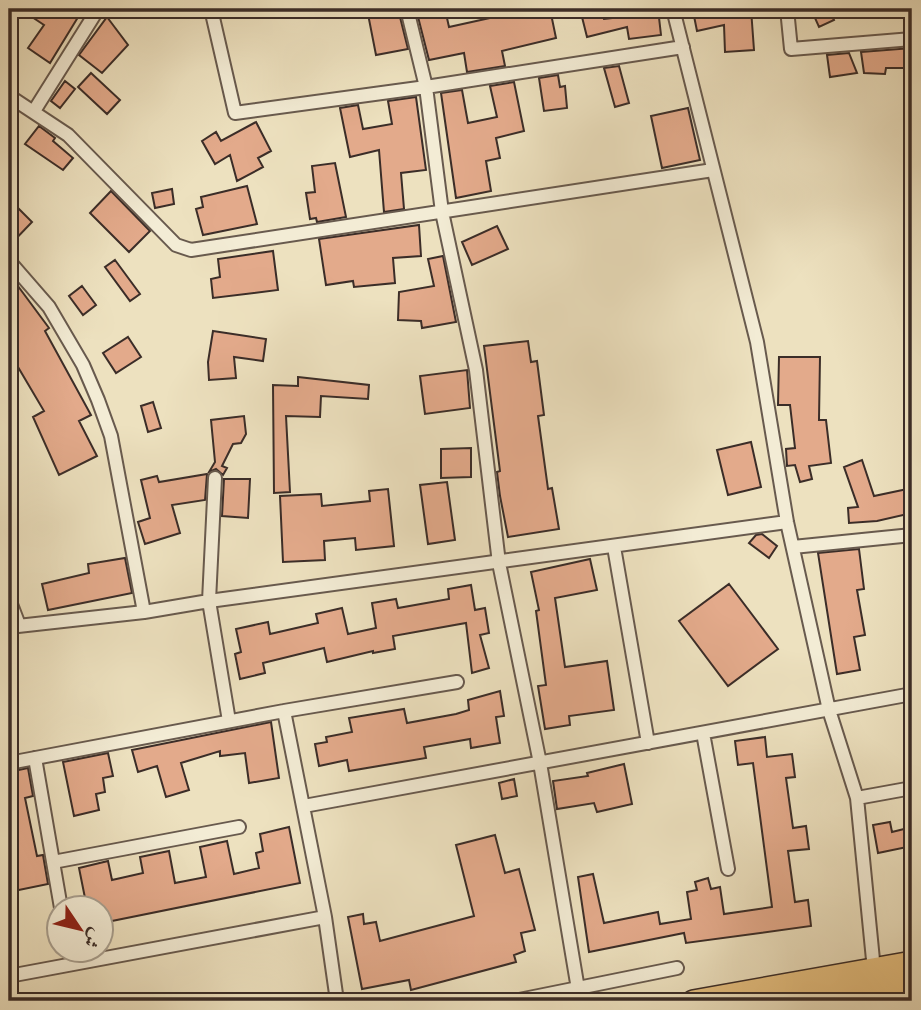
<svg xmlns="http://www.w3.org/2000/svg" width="921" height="1010" font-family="'IM FELL Great Primer',Amiri,serif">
<rect width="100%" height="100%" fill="#ede1bf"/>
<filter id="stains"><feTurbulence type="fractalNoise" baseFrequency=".00286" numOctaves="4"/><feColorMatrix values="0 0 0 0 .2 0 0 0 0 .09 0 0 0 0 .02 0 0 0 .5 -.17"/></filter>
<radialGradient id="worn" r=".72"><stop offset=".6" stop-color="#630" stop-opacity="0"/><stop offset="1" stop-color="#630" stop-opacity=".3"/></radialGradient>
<path fill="#e3aa8b" stroke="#3b2d28" stroke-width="2" d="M20,9H83L50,63L28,48L44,25Z
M367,9H398L408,49L376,55Z
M416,9H445L449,27L499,16L497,9H550L556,38L502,51L505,66L467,72L464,53L429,60Z
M580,9H601L604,19L630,16L629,9H658L661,35L629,39L627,27L587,37Z
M730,9H751L754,50L725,52L724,25L697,31L694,16Z
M811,9H829L834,20L819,27Z
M107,17L128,45L102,73L79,55Z
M912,48V68H886L885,74L864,73L861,52Z
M849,53L857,73L830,77L827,55Z
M619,66L629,103L615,107L604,68Z
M91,73L120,100L107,114L78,87Z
M558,75L560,87L565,86L567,108L544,111L539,78Z
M65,81L75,89L60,108L51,101Z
M514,82L524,131L496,138L500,158L486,161L491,191L456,198L441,93L462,90L468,123L497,117L490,86Z
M416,97L426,170L401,173L404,209L384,212L379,150L350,157L340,108L358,105L363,129L392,124L388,101Z
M688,108L700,160L662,168L651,116Z
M256,122L271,151L258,158L263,167L237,181L230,155L215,164L202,141L216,132L221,141Z
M39,126L55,138L53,141L73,158L63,170L25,144Z
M335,163L346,217L317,222L316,218L310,219L306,193L315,192L312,166Z
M247,186L257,224L203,235L196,209L203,207L201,197Z
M172,189L174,204L155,208L152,193Z
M111,191L150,231L129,252L90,213Z
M17,207L32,222L9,246V215Z
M419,225L421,256L393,258L395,283L354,287L353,281L326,285L319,239Z
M497,226L508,249L472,265L462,242Z
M273,251L278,290L213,298L211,279L220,277L218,259Z
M443,256L456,322L422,328L421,321L398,320L399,292L434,286L428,259Z
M115,260L140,294L130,301L105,267Z
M9,274L49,328L45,331L91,415L79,421L97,456L59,475L33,417L44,411L15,362L9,366Z
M82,286L96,305L83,315L69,296Z
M213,331L266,339L263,361L234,357L236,378L209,380L208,362Z
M128,337L141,357L116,373L103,353Z
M528,341L531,362L537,361L544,415L538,416L548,489L552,488L559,529L508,537L500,496L497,472L500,471L484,346Z
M779,357H820L819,420H826L831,463L809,466L812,479L800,482L795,465L787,466L786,449L795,448L790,405H778Z
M467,370L470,408L425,414L420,376Z
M298,377L369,385L368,399L321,396L320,417L286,416L290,492L274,493L273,385L298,386Z
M153,402L161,428L148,432L141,406Z
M244,416L246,434L241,443L233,444L222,466L227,468L223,475L216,469L209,472L215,462L211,420Z
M751,442L761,487L728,495L717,450Z
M471,448V477L441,478V449Z
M862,460L874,496L912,488V513L877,521L849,523L848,508L858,507L844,467Z
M207,474L205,500L172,505L180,533L145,544L138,522L150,518L141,480L157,476L159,482Z
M224,479H250L248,518L222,516Z
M447,482L455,540L428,544L420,485Z
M388,489L394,546L356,550L355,538L324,541L325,560L283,562L280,496L321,494L322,506L370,501L369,491Z
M762,534L777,546L769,558L749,543L756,535Z
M859,549L864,589L857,590L865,635L854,637L860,670L837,674L818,553Z
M125,558L132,593L48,610L42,584L89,573L88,564Z
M590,559L597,590L555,598L565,667L607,661L614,710L569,716L570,725L545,729L538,686L546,685L536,611L539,610L531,572Z
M729,584L778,649L728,686L679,621Z
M471,585L475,610L485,608L489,633L480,635L489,668L472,673L466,623L393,636L395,649L373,653V651L327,662L324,648L263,663L265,673L240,679L235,654L241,652L236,629L268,622L270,634L318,623L316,614L342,608L348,634L376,628L372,603L396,599L398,608L449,599L448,589Z
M500,691L504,716L496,717L500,743L471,748L470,739L424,747L426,758L349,771L347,760L319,766L315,744L327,742L326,737L352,732L349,718L404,709L407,723L456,714L469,710L468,700Z
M271,722L279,778L249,783L245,753L220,756V751L181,763L189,790L166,797L157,766L138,772L132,750Z
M765,737L767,757L792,754L795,777L786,778L793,828L806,826L809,849L788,851L795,902L808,900L811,926L686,943L684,933L589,952L578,877L593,874L604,923L658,912L660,924L691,919L687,892L697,890L695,882L708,878L711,889L720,887L724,914L772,907L753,763L738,765L735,741Z
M108,753L113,776L103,778L105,792L96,794L99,810L74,816L63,762Z
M624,764L632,804L597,812L594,803L557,809L553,781L588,776L587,773Z
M28,768L33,796L25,798L37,856L43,855L48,884L9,892V772Z
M514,779L517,796L502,799L499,783Z
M890,822L892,832L912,827V846L878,853L873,825Z
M289,827L300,883L102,923V908H87L79,868L108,861L112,880L143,873L140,857L169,851L175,883L206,877L200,847L227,841L234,874L259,868L256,853L263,851L260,834Z
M495,835L505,873L519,869L535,930L521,933L525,951L514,955L516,962L411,990L409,980L362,989L348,917L363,914L364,924L376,922L380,941L474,916L456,845Z"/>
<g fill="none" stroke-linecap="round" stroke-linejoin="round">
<defs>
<path id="street" d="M211,9L235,113L426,87L683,47
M407,9L426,87L442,212L476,370L499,563L540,763L580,1001
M673,9L757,342L787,522L829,710L857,798L874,970
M787,9L791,49L912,39
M9,96L68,135L176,245L191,250L713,170
M34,111L98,9
M9,261L49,307L83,365L98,400L111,436L144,612
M215,478L209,601L229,721
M614,547L648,743
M793,547L912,535
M9,599L19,625
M9,627L144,612L209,601L787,522
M703,733L728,869
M35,758L61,908
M9,763L284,711L457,682
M857,798L912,788
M304,806L912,694
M53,862L239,827
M325,917L337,1001
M9,976L325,917L284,711
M514,1001L677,968"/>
<path id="primary" d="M693,1001L912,962
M807,1001L912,982"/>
</defs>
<use href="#street" stroke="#685a4e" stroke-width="16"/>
<use href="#primary" stroke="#3b2d28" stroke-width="24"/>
<use href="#street" stroke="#f3ecd5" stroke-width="12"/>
<use href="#primary" stroke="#e6c080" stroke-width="21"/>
</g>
<rect width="921" height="1010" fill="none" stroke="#ede1bf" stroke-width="35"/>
<rect x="10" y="10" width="900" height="989" fill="none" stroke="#3b2d28" stroke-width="3.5"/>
<rect x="18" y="18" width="886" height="975" fill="none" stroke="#3b2d28" stroke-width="2"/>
<g transform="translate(80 929) rotate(125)"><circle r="33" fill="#f3ecd5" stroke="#a9a090" stroke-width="2"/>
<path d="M0-5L12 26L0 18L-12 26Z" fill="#8f2418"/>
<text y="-10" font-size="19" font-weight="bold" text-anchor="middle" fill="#3b2d28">ش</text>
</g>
<rect width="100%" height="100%" filter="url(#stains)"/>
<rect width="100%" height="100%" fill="url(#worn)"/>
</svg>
